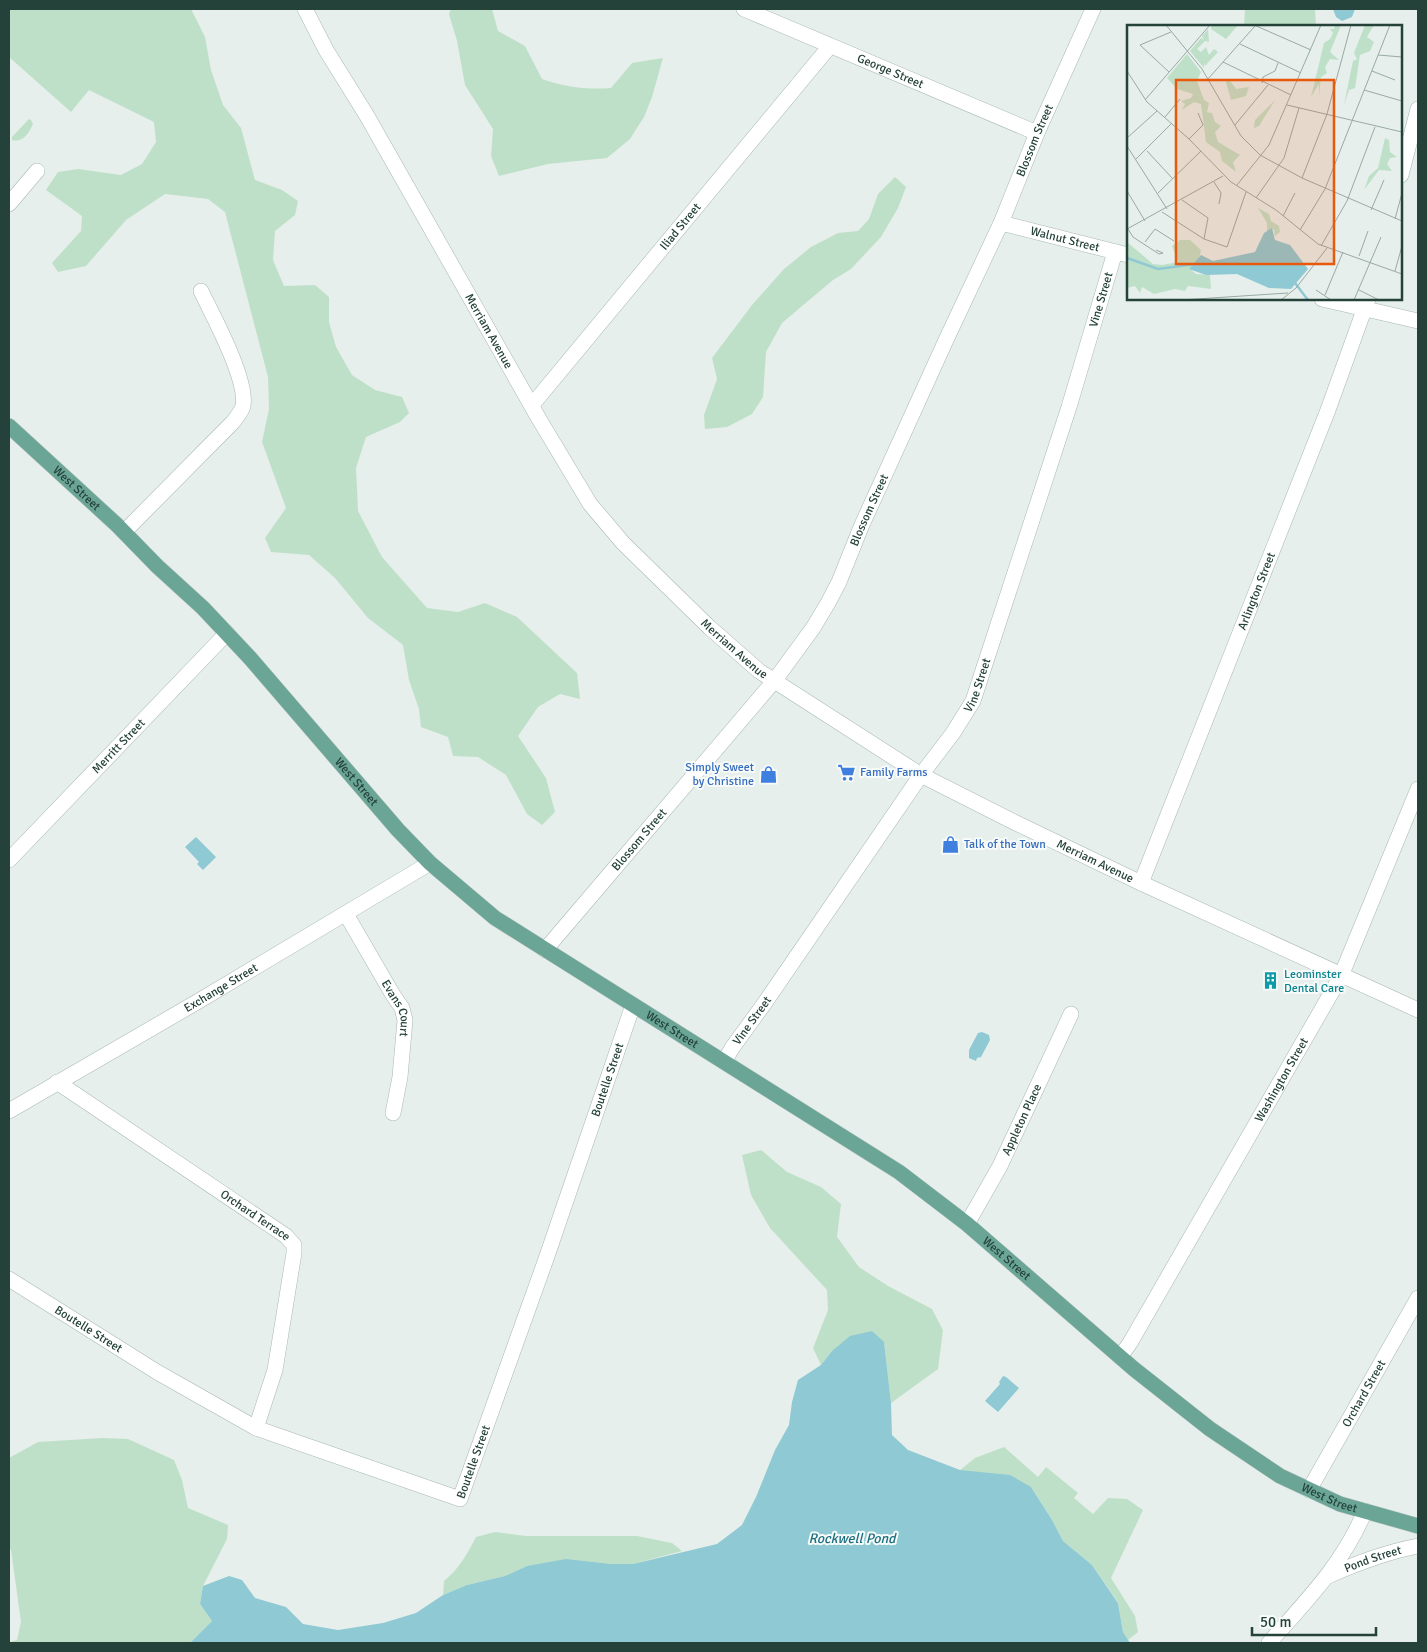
<svg xmlns="http://www.w3.org/2000/svg" width="1427" height="1652" font-family="Signika,sans-serif">
<rect width="100%" height="100%" fill="#e6efeb"/>
<path fill="#bfe0c8" d="M9,9H191L205,37L211,70L223,105L241,128L255,180L282,190L298,201L295,215L275,231L273,260L284,286L315,285L329,297V322L336,347L352,375L375,390L402,397L409,413L400,422L366,437L356,468L358,511L382,557L427,608L458,612L485,603L517,617L577,673L580,699L560,694L538,707L518,736L546,778L555,812L542,825L527,814L506,775L478,757L453,756L448,737L421,727L419,709L409,680L403,645L368,618L335,578L309,555L271,552L265,538L286,508L262,442L269,409L268,377L225,212L208,199L165,194L126,220L86,266L58,272L52,263L81,231L82,216L46,190L58,172L78,169L121,175L142,164L156,142L154,122L89,90L71,112L9,57Z
M451,9H492L498,31L525,46L542,79C565,87 587,90 611,88L632,63L663,58L652,97L644,117L630,139L607,158L548,164L499,176L491,156L493,129L465,85L457,41L449,14Z
M1245,9H1315L1316,26H1244Z
M29,119L31,120L33,124C29,133 23,143 12,140V137Z
M895,177L906,187L898,208L881,237L851,269L833,280L782,323L766,352L763,397L752,414L727,427L705,429L704,415L717,379L712,358L752,305L784,269L811,247L838,233L858,231L869,219L878,194Z
M761,1150L787,1172L821,1187L841,1204L837,1237L859,1267L888,1286L932,1309L943,1330L938,1369L891,1403L884,1342L832,1351L821,1365L813,1348L828,1310L827,1290L770,1228L751,1195L742,1155Z
M102,1438L128,1439L174,1460L182,1480L188,1508L228,1525L227,1539L203,1586L200,1604L212,1621L190,1643H9V1642L17,1640L21,1622L11,1550L9,1547V1458L38,1442Z
M1004,1447L1038,1477L1046,1467L1078,1493L1074,1498L1093,1514L1108,1498L1127,1499L1143,1510L1111,1578L1135,1616L1138,1632L1128,1640L1123,1632L1118,1602L1092,1565L1063,1541L1052,1520L1031,1487L960,1470L975,1458Z
M495,1532L526,1536H637L672,1543L682,1551L633,1564L527,1566L505,1576L467,1585L443,1595L444,1581C460,1568 467,1554 476,1537Z"/>
<path fill="#8ec9d4" d="M1333,9H1355L1352,17L1342,21L1336,17Z
M196,837L216,857L203,870L197,864L199,862L185,847Z
M982,1032L989,1035L990,1040L981,1057L977,1058L976,1061L969,1058V1050L978,1033Z
M872,1331L884,1342L891,1403L892,1435L908,1450L960,1470L1010,1475L1031,1487L1052,1520L1063,1541L1092,1565L1118,1603L1123,1632L1130,1643H190L212,1621L200,1604L203,1586L229,1576L242,1580L255,1598L286,1607L303,1624L338,1630L383,1623L416,1613L443,1595L467,1585L505,1576L527,1566L566,1559L610,1564H633L717,1544L742,1525L756,1497L775,1450L789,1425L792,1402L798,1380L821,1365L832,1351L850,1336Z
M1003,1376L1006,1377L1019,1388L998,1412L985,1401L1000,1384L999,1382Z"/>
<g fill="none" stroke-linecap="round" stroke-linejoin="round">
<defs>
<g id="minor">
<path id="s1" d="M305,9L326,50L367,116L539,419L590,504L623,543L709,627L759,671L921,775L1016,823L1141,883L1418,1010"/>
<path id="s2" d="M744,9L1037,133"/>
<path d="M1401,175L1418,109"/>
<path d="M9,204L37,171"/>
<path id="s3" d="M1001,223L1128,255"/>
<path d="M1322,299L1418,321"/>
<path id="s4" d="M532,405L830,46"/>
<path d="M124,532L233,422C236,418 242,411 243,406C248,380 213,316 201,291"/>
<path id="s5" d="M9,860L227,633"/>
<path id="s6" d="M1141,883L1328,410L1368,299"/>
<path id="s7" d="M346,914L393,995L402,1008L405,1020L400,1077L393,1113"/>
<path id="s8" d="M545,950L775,680L813,628L828,603L839,582L861,527L946,340L1001,223L1037,133L1093,9"/>
<path id="s9" d="M724,1062L732,1048L764,1004L921,775L953,733L973,701L1069,407L1115,252"/>
<path id="s10" d="M57,1082L286,1236L294,1245V1253L275,1370L256,1428"/>
<path id="s11" d="M9,1111L197,1002L430,863"/>
<path id="s12" d="M967,1224L1000,1166L1071,1014"/>
<path id="s13" d="M9,1279L157,1372L256,1428L460,1499L546,1259L633,1005"/>
<path id="s14" d="M1120,1357L1130,1343L1341,976L1418,789"/>
<path id="s15" d="M1309,1490L1418,1298"/>
<path id="s16" d="M1328,1576C1358,1563 1386,1552 1418,1546"/>
<path d="M1269,1643C1306,1601 1343,1564 1365,1511"/>
</g>
<g id="major">
<path id="s17" d="M9,426L117,525L157,566L203,608L250,658L398,830L430,863L495,918L899,1172L967,1224L1134,1369L1210,1429L1280,1476L1340,1504L1418,1526"/>
</g>
</defs>
<use href="#minor" stroke="#a8b8b2" stroke-width="16"/>
<use href="#major" stroke="#c2cac8" stroke-width="16"/>
<use href="#minor" stroke="#fff" stroke-width="15"/>
<use href="#major" stroke="#6aa596" stroke-width="15"/>
</g>
<defs>
<symbol id="supermarket-bare" viewBox="-9 -9 18 18"><path d="M-6-5.5h2.5l.6 2H6L4.5 2H-2.5L-4.4-4H-6ZM-1.5 3.2a1.3 1.3 0 1 0 .1 0ZM3 3.2a1.3 1.3 0 1 0 .1 0Z" fill="#3f7fe0" stroke="#f7fbf9" stroke-width="2.5" paint-order="stroke"/></symbol>
<symbol id="shop-bare" viewBox="-9 -9 18 18"><path d="M-5-2.5h2.3a2.7 3.5 0 0 1 5.4 0H5L5.5 6h-11ZM-1.5-2.5h3a1.5 2.3 0 0 0-3 0Z" fill="#3f7fe0" stroke="#f7fbf9" stroke-width="2.5" paint-order="stroke"/></symbol>
<symbol id="building-bare" viewBox="-9 -9 18 18"><path d="M-4-6H4V6H1V3H-1V6H-4ZM-2.5-4.3h1.7v1.8h-1.7ZM.8-4.3h1.7v1.8H.8ZM-2.5-1h1.7V.8h-1.7ZM.8-1h1.7V.8H.8Z" fill="#0f9aa8" stroke="#f7fbf9" stroke-width="2.5" paint-order="stroke"/></symbol>
</defs>
<g fill-rule="evenodd">
<use href="#supermarket-bare" x="834" y="760" width="25" height="25"/>
<use href="#shop-bare" x="756" y="762" width="25" height="25"/>
<use href="#shop-bare" x="938" y="832" width="25" height="25"/>
<use href="#building-bare" x="1258" y="968" width="25" height="25"/>
</g>
<g text-anchor="middle" dominant-baseline="central" stroke-width="4" stroke-linejoin="round" paint-order="stroke">
<g font-size="12" fill="#24423a" stroke="#f7fbf9">
<text stroke="none"><textPath href="#s2" startOffset="159">George Street</textPath></text>
<text stroke="none"><textPath href="#s8" startOffset="955">Blossom Street</textPath></text>
<text stroke="none"><textPath href="#s4" startOffset="232">Iliad Street</textPath></text>
<text stroke="none"><textPath href="#s3" startOffset="66">Walnut Street</textPath></text>
<text stroke="none"><textPath href="#s9" startOffset="860">Vine Street</textPath></text>
<text stroke="none"><textPath href="#s1" startOffset="371">Merriam Avenue</textPath></text>
<text stroke="none"><textPath href="#s17" startOffset="92">West Street</textPath></text>
<text stroke="none"><textPath href="#s8" startOffset="550">Blossom Street</textPath></text>
<text stroke="none"><textPath href="#s6" startOffset="314">Arlington Street</textPath></text>
<text stroke="none"><textPath href="#s1" startOffset="776">Merriam Avenue</textPath></text>
<text stroke="none"><textPath href="#s9" startOffset="455">Vine Street</textPath></text>
<text stroke="none"><textPath href="#s5" startOffset="158">Merritt Street</textPath></text>
<text stroke="none"><textPath href="#s17" startOffset="498">West Street</textPath></text>
<text stroke="none"><textPath href="#s8" startOffset="145">Blossom Street</textPath></text>
<text stroke="none"><textPath href="#s1" startOffset="1196">Merriam Avenue</textPath></text>
<text stroke="none"><textPath href="#s11" startOffset="245">Exchange Street</textPath></text>
<text stroke="none"><textPath href="#s7" startOffset="108">Evans Court</textPath></text>
<text stroke="none"><textPath href="#s9" startOffset="50">Vine Street</textPath></text>
<text stroke="none"><textPath href="#s17" startOffset="902">West Street</textPath></text>
<text stroke="none"><textPath href="#s14" startOffset="321">Washington Street</textPath></text>
<text stroke="none"><textPath href="#s13" startOffset="949">Boutelle Street</textPath></text>
<text stroke="none"><textPath href="#s12" startOffset="118">Appleton Place</textPath></text>
<text stroke="none"><textPath href="#s10" startOffset="239">Orchard Terrace</textPath></text>
<text stroke="none"><textPath href="#s17" startOffset="1308">West Street</textPath></text>
<text stroke="none"><textPath href="#s13" startOffset="94">Boutelle Street</textPath></text>
<text stroke="none"><textPath href="#s15" startOffset="111">Orchard Street</textPath></text>
<text stroke="none"><textPath href="#s13" startOffset="544">Boutelle Street</textPath></text>
<text stroke="none"><textPath href="#s17" startOffset="1712">West Street</textPath></text>
<text stroke="none"><textPath href="#s16" startOffset="48">Pond Street</textPath></text>
</g>
<g font-size="12" fill="#366cbe" stroke="#f7fbf9" text-anchor="start">
<text x="754" y="767" text-anchor="end">Simply Sweet<tspan x="754" dy="14">by Christine</tspan></text>
<text x="860" y="772">Family Farms</text>
<text x="964" y="844">Talk of the Town</text>
</g>
<g font-size="12" fill="#0d838f" stroke="#f7fbf9" text-anchor="start">
<text x="1284" y="974">Leominster<tspan x="1284" dy="14">Dental Care</tspan></text>
</g>
<g font-size="14" font-style="italic" fill="#1c6f80" stroke="#f7fbf9">
<text x="852" y="1538">Rockwell Pond</text>
</g>
</g>
<g transform="translate(1127 25)">
<rect width="275" height="275" fill="#e6efeb"/>
<path d="M85,0H111L99,14L84,4ZM208,0H214L203,27L212,35L203,34L198,42L200,48L194,52L192,71V59L184,72L197,18L203,14L206,8L203,4H207ZM238,0H247L240,12L247,17L243,26L233,30L228,63L222,65L217,80L226,36L230,34L227,28ZM81,4L82,17L78,16L70,24L74,27L79,22L82,30L87,24L91,27L78,41L77,37V43L63,26L74,13L77,15L75,11ZM60,29L74,47L70,56L77,75L82,78L80,87L85,88L88,97L94,101L88,107L91,117L113,130L106,137L109,147L95,136L93,127L79,117L74,79L67,77L55,85L58,79L54,76L64,73L66,69L50,64L40,53ZM101,53L109,64L122,62L119,71L104,75L99,57ZM148,75L132,101L127,103L128,95ZM258,113L262,115L263,127L270,132L263,133L260,139L265,146L252,145L237,165L242,151L251,143ZM131,183L142,189L144,196L152,201L153,207L148,211L147,204L140,207V198ZM53,215H63L74,225L72,235L63,244L69,249L83,250L84,264L61,261L58,266L48,264L27,269L15,262L13,268L8,261L0,263V217L26,239L35,240L51,237L45,221Z" fill="#bfe0c8"/>
<path d="M145,203L148,215L163,220L181,244L164,264L142,263L110,249L79,250L62,244L74,230L86,236L128,227L137,208Z" fill="#8ec9d4"/>
<path fill="none" stroke="#8ec9d4" stroke-width="2.5" d="M0,233L31,244L69,239M168,258L181,275"/>
<path fill="none" stroke="#98aaa4" stroke-width="1" d="M39,0L75,44L114,111L133,130L175,153L275,196M127,0L184,25M113,19L174,48M251,30L275,32M96,37L164,70M0,46L20,77L62,114L104,157L149,185L191,219L275,249M245,46L268,55M42,47L13,20L44,7M81,54L128,1M135,58L136,52L148,46L151,38M237,65L275,76M18,75L83,0M160,80L275,107M38,92L53,74M108,100L141,60M0,113L30,86M62,114L76,100L71,88M0,121L40,184M20,126L46,154M9,134L45,98M175,153L200,89L224,0M87,157L94,168L92,179M110,160L142,120L194,0M0,166L18,196M31,168L74,126M129,173L157,133L172,83M55,175L81,193L77,214M244,185L257,155M35,187L77,214L100,222L119,167M156,191L168,168M268,194L275,168M0,204L96,151M1,204L6,212L32,229L36,228L29,225M173,205L198,164L263,0M18,217L28,204L47,216M194,221L220,176L248,102M232,231L241,206M268,246L275,221M189,265L204,275M232,265L252,275M198,270L216,227M54,275L161,268M154,275L169,263L200,223M227,275L254,212"/>
<path fill="#e8590c" fill-opacity="0.15" stroke="#e8590c" stroke-width="2.5" d="M49,55H207V239H49Z"/>
<rect width="275" height="275" fill="none" stroke="#24423a" stroke-width="2.5"/>
</g>
<rect width="1427" height="1652" fill="none" stroke="#24423a" stroke-width="20"/>
<path d="M1252 1627v8h124v-8" fill="none" stroke="#24423a" stroke-width="2.5"/>
<text x="1260" y="1627" font-size="15" fill="#24423a" stroke="#f7fbf9" stroke-width="4" paint-order="stroke">50 m</text>
</svg>
